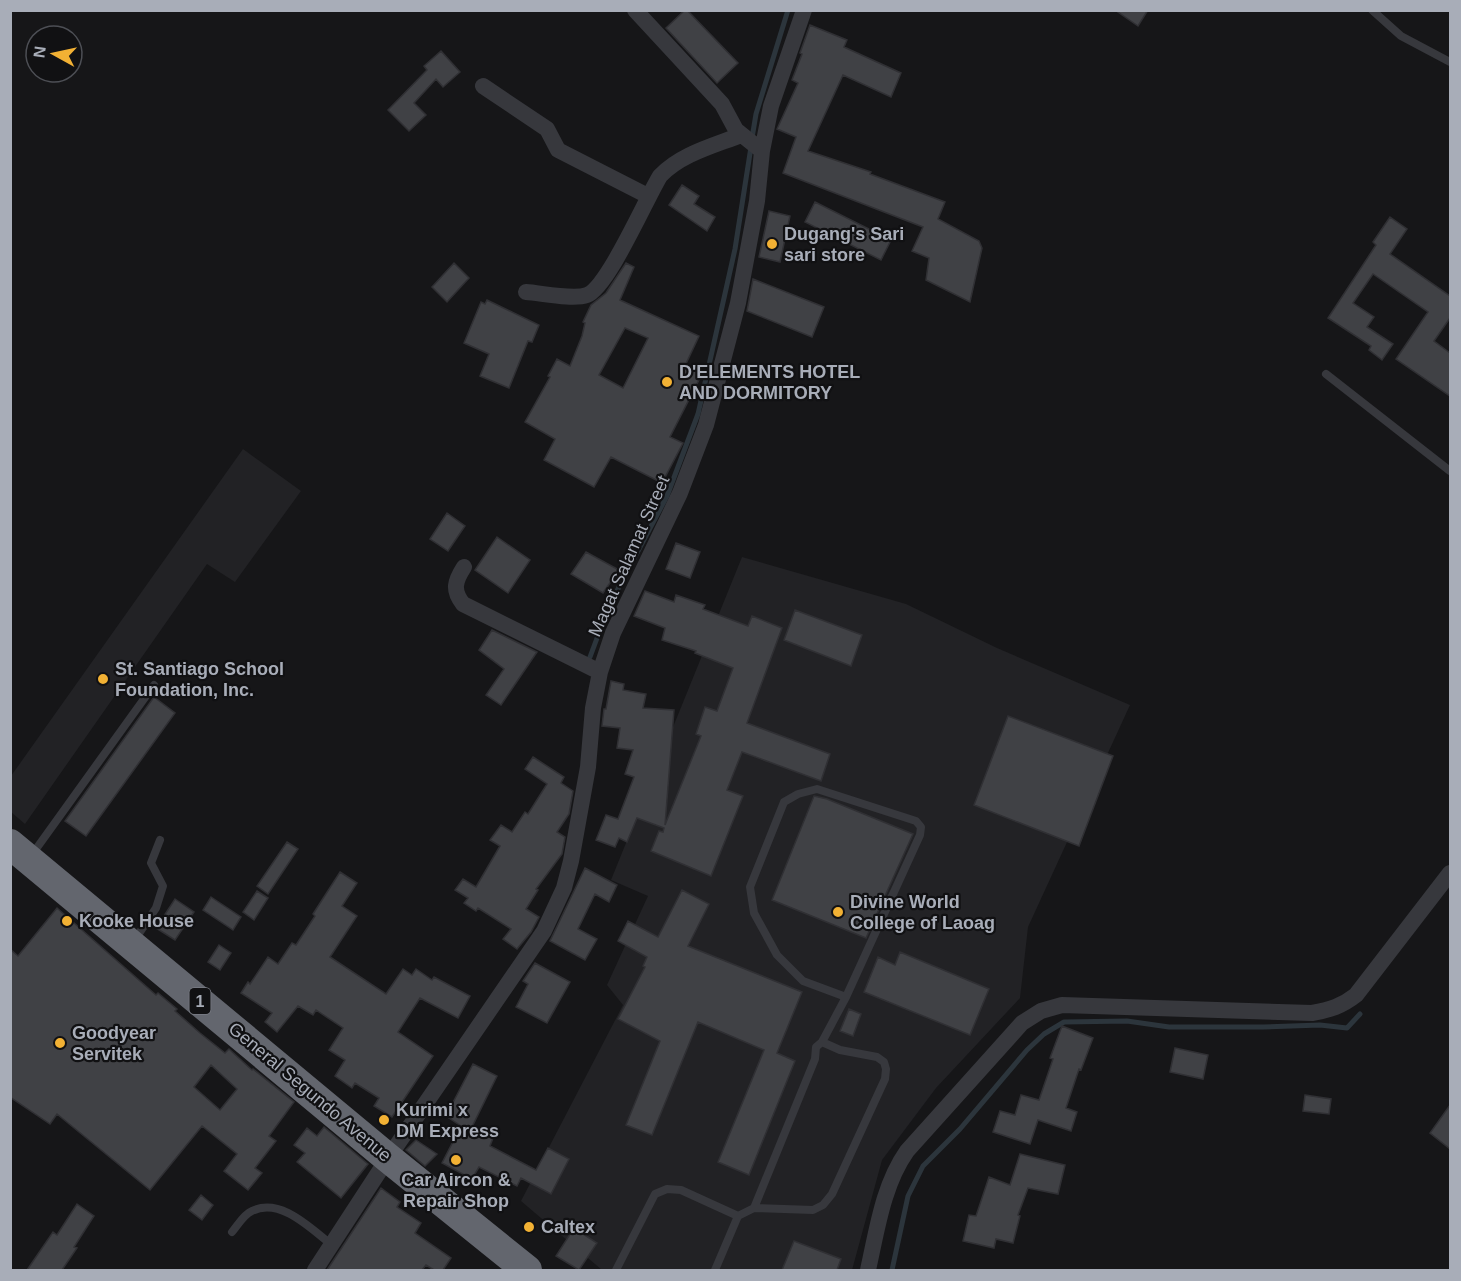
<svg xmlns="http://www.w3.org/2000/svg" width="1461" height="1281" font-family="Helvetica,sans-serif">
<rect width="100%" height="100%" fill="#161618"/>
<path fill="#222225" d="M243,449L301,491L235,582L207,564L25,824L11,812V776Z
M742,557L906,604L997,648L1130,705L1028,927L1020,998L936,1088L882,1160L852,1270H602L521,1201L623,1005L607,985L648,896L611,880Z"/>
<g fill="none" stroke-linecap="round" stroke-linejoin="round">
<path stroke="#2c353c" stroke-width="5" d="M752,138L756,114L788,10
M590,657L609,606L667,496L698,414L735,249L751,147
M892,1270L908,1196L923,1166L960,1129L1027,1050L1044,1034L1064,1022L1127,1021L1169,1027H1263L1320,1025L1347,1028L1360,1014"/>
</g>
<path fill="#404145" stroke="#303034" stroke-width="1.5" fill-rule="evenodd" d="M685,10H687L738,63L717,83L666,28Z
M1115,10H1148L1138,26Z
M810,25L847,40L844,47L901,73L891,97L843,75L808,151L871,172L870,174L945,202L938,219L979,241L982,248L970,302L926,280L929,258L912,251L923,227L783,173L796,137L777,129L798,83L792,80L802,54L800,53Z
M441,51L460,72L443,87L436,79L414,103L426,115L409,131L388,110L427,70L424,66Z
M682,185L699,196L694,204L715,217L707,231L669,205Z
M815,202L891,240L881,260L805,222Z
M769,211L790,216L780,262L759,257Z
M1390,217L1407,229L1390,254L1450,296V318L1434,341L1450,353V396L1396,359L1428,312L1373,274L1353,303L1374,317L1367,327L1393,344L1382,360L1369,350L1371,346L1328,318L1376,245L1373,242Z
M454,263L469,278L447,302L432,287Z
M626,263L634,267L620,300L699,336L685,366L702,374L670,437L683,443L662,483L611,457L594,487L544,460L555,439L525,422L550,377L548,376L557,359L570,366L582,336L585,323L583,322L591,305L606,293ZM625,328L648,338L623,388L599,375Z
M753,279L824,307L812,337L747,311Z
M487,300L539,325L532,342L528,341L509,388L480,376L489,354L464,343L481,302L485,304Z
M447,513L465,526L448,551L430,539Z
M497,537L530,560L508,593L475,570Z
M676,543L700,552L690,578L666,569Z
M586,552L619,570L603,593L571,574Z
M645,591L674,602L676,595L705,605L703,609L748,626L752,616L782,628L747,723L830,754L821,781L742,752L727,790L743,796L711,876L651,851L659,831L663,832L664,828L637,818L627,842L619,838L615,847L596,840L606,815L618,819L634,777L625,774L633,750L617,748L620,728L602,726L604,709H606L611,681L624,684L623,690L646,694L643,708L674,710L665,825L701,736L696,734L705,707L717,711L733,668L695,653L696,651L662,640L665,628L634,616Z
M795,610L862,635L851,666L784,640Z
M492,630L537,652L501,705L486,695L504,669L479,650Z
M154,697L175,713L86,836L65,821Z
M1008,716L1113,756L1079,846L974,805Z
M533,757L564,777L561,783L573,791L569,814L557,832L565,837L562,854L536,889L538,890L526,909L539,917L531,932L517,949L503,939L511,929L478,908L476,911L464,903L468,898L455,890L463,879L476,887L500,846L490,840L501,825L512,832L525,812L528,814L547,784L525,769Z
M814,796L827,799L913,834L866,938L772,900Z
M287,842L298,849L268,894L257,886Z
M585,868L617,885L609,902L595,894L578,929L597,939L585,960L550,941Z
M340,872L357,883L342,906L357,916L330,957L386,994L403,969L412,975L416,969L432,980L434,977L470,996L458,1018L420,998L398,1032L433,1056L392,1117L374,1106L379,1098L355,1083L352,1088L335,1076L345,1060L329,1050L343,1028L316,1010L313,1015L298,1006L277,1032L265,1022L272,1013L241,993L248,982L250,984L268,957L278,964L292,943L296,945L315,916L313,914Z
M682,890L709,904L688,946L802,992L777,1053L795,1061L749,1175L718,1162L764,1050L698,1022L652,1135L626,1125L660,1041L618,1019L645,967L643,966L647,957L618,941L628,921L658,937Z
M257,891L268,898L254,920L243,912Z
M211,897L241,917L233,930L203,910Z
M175,899L194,912L175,940L156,928Z
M57,908L156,995L158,993L177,1009L175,1011L200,1033L225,1053L229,1049L252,1070L253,1069L294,1102L269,1136L276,1141L255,1168L262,1173L248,1190L224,1171L237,1154L202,1126L150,1190L57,1114L50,1124L10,1097V949L18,956ZM211,1065L237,1089L220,1110L194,1087Z
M219,945L231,953L220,970L208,962Z
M900,952L989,989L970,1035L864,992L878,957L895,965Z
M535,963L570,982L547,1023L516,1007L528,984L523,981Z
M849,1009L861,1014L853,1036L840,1031Z
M1062,1026L1093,1038L1081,1070L1079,1069L1066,1108L1077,1112L1071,1131L1038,1120L1030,1144L993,1132L1000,1111L1015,1115L1021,1095L1039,1100L1053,1059L1050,1058Z
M1175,1048L1208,1055L1203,1079L1170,1072Z
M473,1064L497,1076L472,1127L493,1138L490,1146L536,1170L548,1148L569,1159L551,1194L521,1178L517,1186L479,1167L472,1179L442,1163L461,1126L446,1116Z
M1305,1095L1331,1099L1329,1114L1303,1111Z
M1450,1105V1149L1430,1133Z
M324,1127L368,1164L341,1198L297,1162L305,1153L294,1145L307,1128L317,1136Z
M416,1140L437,1154L425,1166L406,1150Z
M1020,1154L1065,1165L1058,1194L1028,1188L1018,1215L1020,1216L1013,1243L996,1239L994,1248L963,1241L969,1215L976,1216L989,1177L1010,1185Z
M381,1188L400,1202L397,1207L421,1223L415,1233L451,1258L443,1270H434L426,1265L422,1270H327Z
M201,1195L213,1205L202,1220L189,1210Z
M77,1204L94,1216L74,1247L77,1248L62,1270H27L53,1232L57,1235Z
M574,1228L597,1243L579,1270L556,1256Z
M794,1241L841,1259L837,1270H782Z"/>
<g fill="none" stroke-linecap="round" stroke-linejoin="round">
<path stroke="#37383d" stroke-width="8" d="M1372,10L1401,36L1450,62
M1326,374L1450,471
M31,856L154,685
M134,941L156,908L163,886L151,863L160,840
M822,1042L846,997L920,835L921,827L916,821L817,789L798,794L784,802L750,887L754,913L777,955L803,981L846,997
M232,1232C238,1225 244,1214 252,1211C281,1197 311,1229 332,1245
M616,1270L655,1194L667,1189L681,1190L738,1216
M715,1270L738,1216L754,1208L813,1210L823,1205L832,1194L885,1079L886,1069L884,1062L877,1057L840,1050L822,1042L816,1047L815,1059L754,1208"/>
<path stroke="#37383d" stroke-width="16" d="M635,10L722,104L736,130L762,151
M483,86L547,129L558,150L648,196
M526,292C541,293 573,300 587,295C608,287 646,199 660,176C681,154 713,146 741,135
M464,567C455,581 452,590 463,604L600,672
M315,1270L388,1158L544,931L564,888L571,861L588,767L593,708L600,672L613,633L680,493L706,425L738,303L757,201L762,151L771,106L804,10
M868,1270C877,1230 883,1185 907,1151L1022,1023L1041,1011L1062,1005L1312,1013C1330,1010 1342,1006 1356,995L1450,873"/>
<path stroke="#63666e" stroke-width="30" d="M10,844L388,1158L527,1270"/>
</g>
<g fill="#f2b134" stroke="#111113" stroke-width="2">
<circle cx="772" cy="244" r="6"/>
<circle cx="667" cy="382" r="6"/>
<circle cx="103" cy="679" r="6"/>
<circle cx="838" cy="912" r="6"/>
<circle cx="67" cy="921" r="6"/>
<circle cx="60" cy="1043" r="6"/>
<circle cx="384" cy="1120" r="6"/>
<circle cx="456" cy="1160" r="6"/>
<circle cx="529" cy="1227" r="6"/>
</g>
<g text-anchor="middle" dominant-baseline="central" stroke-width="4.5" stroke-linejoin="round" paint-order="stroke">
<rect fill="#111113" stroke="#7b7e86" stroke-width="1.5" x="189.5" y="988" width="21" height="26" rx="4.5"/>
<g font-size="16" font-weight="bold" fill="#a8adb8">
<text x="200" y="1001">1</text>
</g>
<g font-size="18" font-weight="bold" fill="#a8adb8" stroke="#111113" text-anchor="start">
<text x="784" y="234">Dugang's Sari<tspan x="784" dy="21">sari store</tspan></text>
<text x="679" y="372">D'ELEMENTS HOTEL<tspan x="679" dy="21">AND DORMITORY</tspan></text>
<text x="115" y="669">St. Santiago School<tspan x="115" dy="21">Foundation, Inc.</tspan></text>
<text x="850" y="902">Divine World<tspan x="850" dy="21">College of Laoag</tspan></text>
<text x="79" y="921">Kooke House</text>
<text x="72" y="1033">Goodyear<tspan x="72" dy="21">Servitek</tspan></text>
<text x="396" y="1110">Kurimi x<tspan x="396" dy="21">DM Express</tspan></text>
<text x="456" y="1180" text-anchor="middle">Car Aircon &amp;<tspan x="456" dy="21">Repair Shop</tspan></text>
<text x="541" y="1227">Caltex</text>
</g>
<g font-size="18" fill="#a8adb8" stroke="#111113">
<text transform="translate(629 556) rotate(-66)">Magat Salamat Street</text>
<text transform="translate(310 1092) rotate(40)">General Segundo Avenue</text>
</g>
</g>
<rect width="1461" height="1281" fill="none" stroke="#a8adb8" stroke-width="24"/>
<g transform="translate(54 54) rotate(278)"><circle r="28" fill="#111113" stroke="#4d4f55" stroke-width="1.5"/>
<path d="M0-4.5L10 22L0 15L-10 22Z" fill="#f2b134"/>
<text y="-9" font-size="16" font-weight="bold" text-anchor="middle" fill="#a8adb8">N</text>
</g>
</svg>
